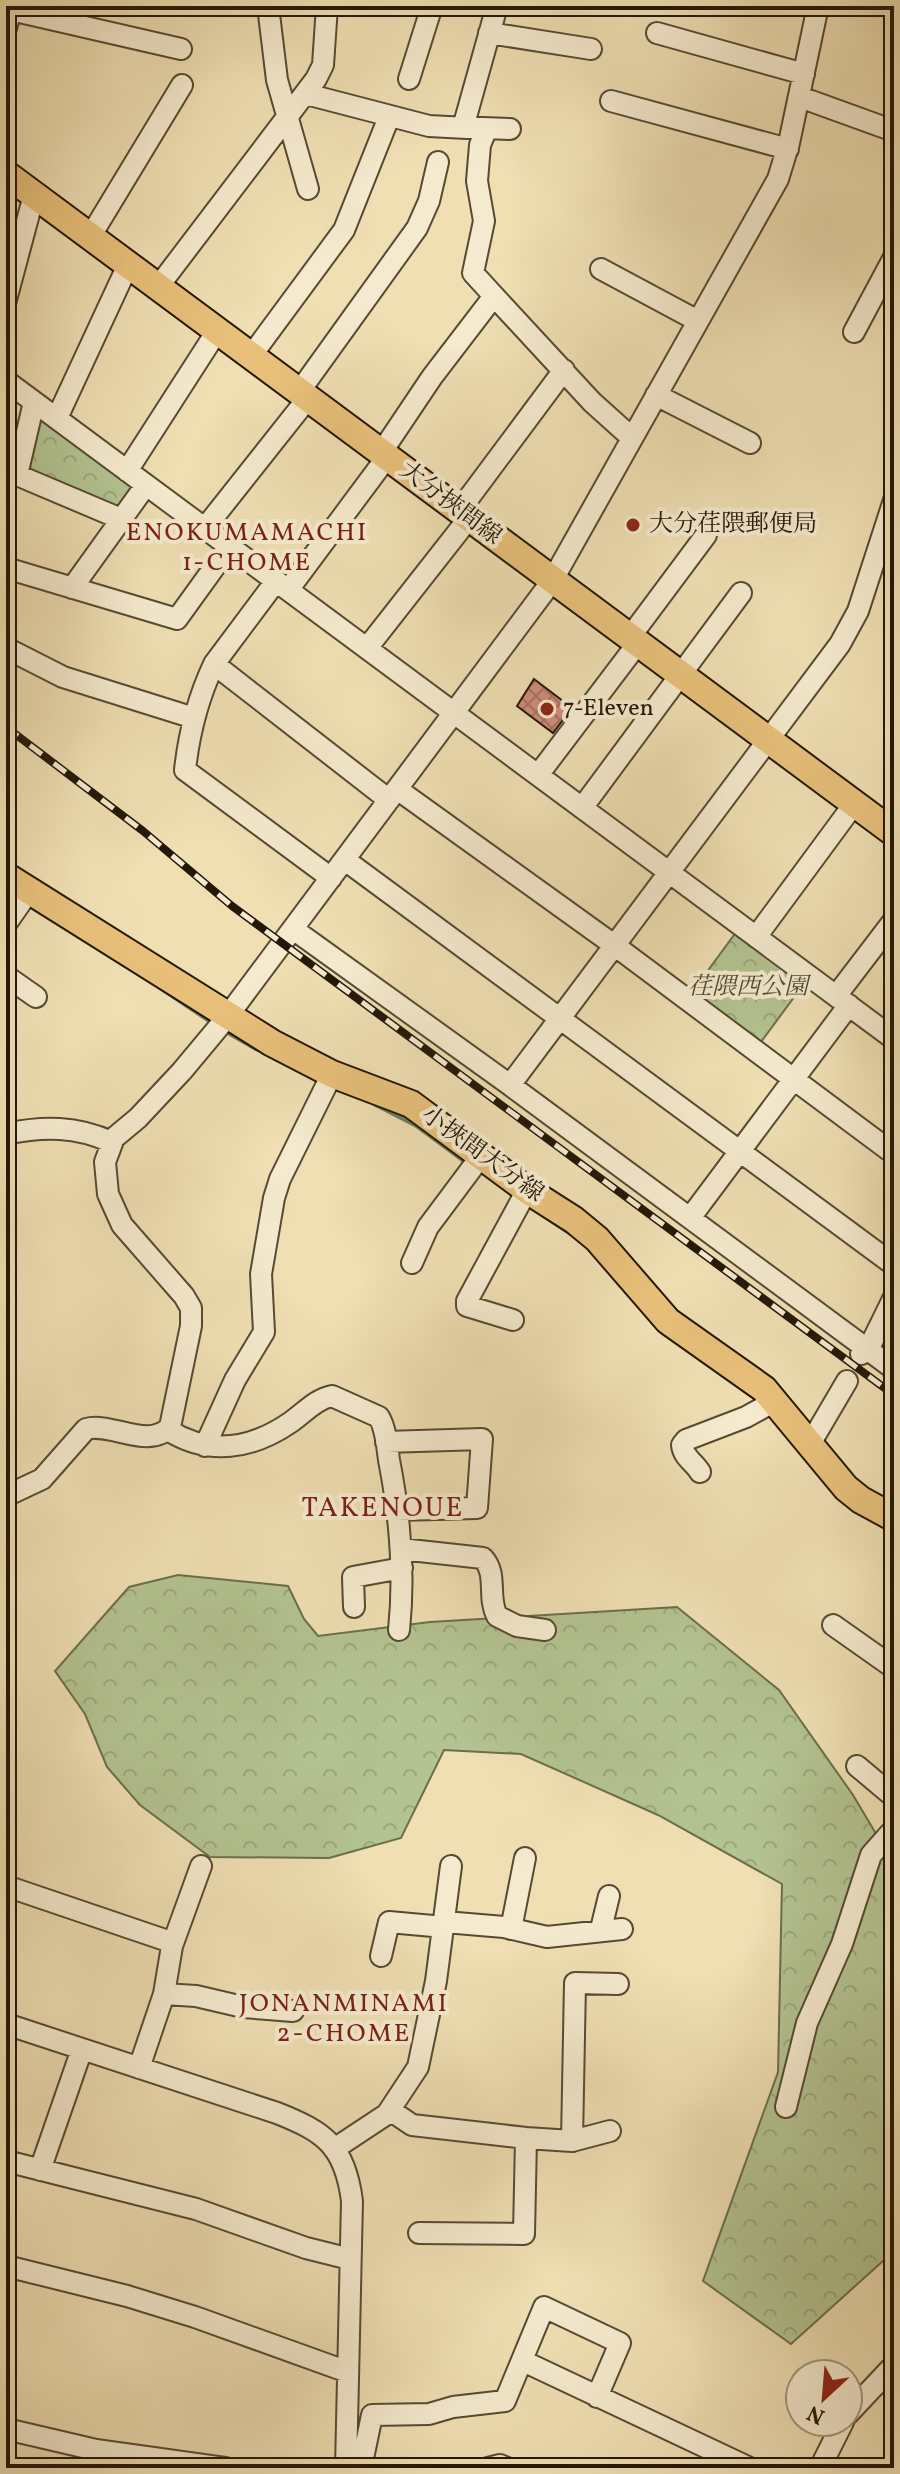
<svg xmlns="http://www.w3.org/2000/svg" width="900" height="2474" font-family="Vollkorn,'Noto Serif JP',serif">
<defs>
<pattern id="forest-crowns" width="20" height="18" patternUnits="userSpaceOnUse" patternTransform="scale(2)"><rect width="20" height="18" fill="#b3c391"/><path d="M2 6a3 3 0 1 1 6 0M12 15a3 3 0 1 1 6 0" fill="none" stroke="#9aa77c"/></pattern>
<pattern id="building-cross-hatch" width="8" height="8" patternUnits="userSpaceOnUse" patternTransform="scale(2)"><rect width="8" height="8" fill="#d08d7b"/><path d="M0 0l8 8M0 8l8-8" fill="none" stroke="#a87263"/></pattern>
</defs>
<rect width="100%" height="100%" fill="#efdfb3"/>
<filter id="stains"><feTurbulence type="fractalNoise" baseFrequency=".0025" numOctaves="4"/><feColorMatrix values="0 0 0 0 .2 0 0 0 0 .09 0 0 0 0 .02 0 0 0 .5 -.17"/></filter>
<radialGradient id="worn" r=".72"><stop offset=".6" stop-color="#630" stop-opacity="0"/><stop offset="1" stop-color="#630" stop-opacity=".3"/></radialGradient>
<path fill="url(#forest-crowns)" stroke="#6b6e4c" stroke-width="2" d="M41,415L134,484L122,510L25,469Z
M737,931L806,981L758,1046L690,995Z
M178,1575L288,1586L304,1619L318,1636L430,1622L677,1607L779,1690L853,1795L894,1864V2251L791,2344L703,2281L778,2072L782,1884L658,1815L521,1754L444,1750L401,1838L329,1858L210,1857L140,1805L107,1767L85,1714L55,1671L129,1587Z"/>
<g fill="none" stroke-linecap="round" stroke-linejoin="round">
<path stroke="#6a7b69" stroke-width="5" d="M161,988L216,1025
M224,1030L257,1049
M375,1104L416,1125L470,1165
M531,1207L570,1233"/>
</g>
<path fill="url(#building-cross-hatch)" stroke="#231808" stroke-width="2" d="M534,679L572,708L553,733L517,706Z"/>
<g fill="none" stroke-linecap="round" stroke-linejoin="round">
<defs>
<path id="minor" d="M268,6L277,80L308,189
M11,10L181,49
M6,28L12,6
M489,33L591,49
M657,33L804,74
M409,79L432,6
M306,94L429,126L467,128
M800,97L894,131
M611,101L788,149
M483,128L510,129
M90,237L182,85
M601,269L698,321
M158,287L316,79L323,65L327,6
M494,296L592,402L632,438
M6,300L34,195
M854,332L894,257
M251,356L344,230L389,117
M6,381L894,1039
M299,392L417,228L429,201L438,162
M656,395L750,443
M34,402L17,475L121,519
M57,418L128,265
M381,453L432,377L494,296L473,273L484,221L477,181L480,145L485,133L483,128H467L464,124L497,6
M127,471L217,331
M459,511L564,370
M205,528L308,398
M6,568L177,619L229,547
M276,581L214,664C198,698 189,733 185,770L331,878
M72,588L146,485
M288,590L387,457
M630,637L706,535
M6,648L63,677L194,718
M367,648L469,518
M214,664L389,800
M538,775L638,643
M397,789L614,945L894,1154
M582,808L741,593
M345,860L894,1265
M6,924L29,891
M293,929L510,1085L894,1369
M756,937L854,804
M6,976L36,997
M836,996L894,920
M510,1085L840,644L858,611L894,500
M6,1134C43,1126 77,1126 111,1142
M690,1218L849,1005
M412,1263L428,1227L481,1156
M513,1320L467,1306V1301L527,1190
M861,1354L868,1350L894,1297
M168,1430C209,1456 252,1449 291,1422C304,1413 316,1399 332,1396L379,1417C386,1429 387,1446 389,1460C400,1516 405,1573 399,1630
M386,1442L482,1439L477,1508L397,1510
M810,1444L847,1381
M205,1446L235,1380L264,1332L261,1274L274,1198L280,1179L332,1074
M700,1472C694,1462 683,1457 682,1445L686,1440L746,1417L775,1401
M6,1496L42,1479L86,1429C112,1422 148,1450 170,1427L191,1326V1308L184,1296L122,1225L108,1194L105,1162L114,1138L138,1118L182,1071L227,1017L552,581L778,179L789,143L818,6
M401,1549L483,1558C498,1574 487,1597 497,1616L517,1626L545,1630
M354,1607L353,1577L402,1568
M833,1625L894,1668
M857,1766L894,1797
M6,1886L168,1941L172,1946L164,1994L139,2068
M445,1922L504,1927L547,1937L622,1929
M511,1929L525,1858
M601,1929L609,1896
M172,1946L201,1866
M381,1956L389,1922L444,1927
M164,1994L196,1996L243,2007L293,2011
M6,2024L277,2113C325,2132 345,2146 352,2201L346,2468
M786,2107L807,2023L842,1944L871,1855L894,1829
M390,2110L412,2125L526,2138L572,2141L610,2131
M572,2141L575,1983L618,1984
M334,2149L387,2114L418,2067L436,1981L451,1866
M6,2161L196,2209L306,2248L350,2259
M40,2170L82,2049
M419,2233L524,2234L526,2138
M6,2266L127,2296L195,2317L348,2372
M523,2361L750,2468
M848,2414L894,2365
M6,2429L96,2450L225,2468
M361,2468L372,2415L429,2414L453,2407L505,2401L544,2307L620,2343L597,2397
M488,2468L500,2465L507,2468
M820,2468L843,2422"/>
<path id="major" d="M6,174L894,833
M6,876L272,1043L332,1074L411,1104L527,1190L574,1220L597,1239L668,1321L764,1389L846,1488L861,1500L894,1518"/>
</defs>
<use href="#minor" stroke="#564a33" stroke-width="24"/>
<use href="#major" stroke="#231808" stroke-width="30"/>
<use href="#minor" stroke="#f5eace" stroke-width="20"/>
<use href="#major" stroke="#e8c07a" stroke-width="26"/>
<defs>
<path id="rail" d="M6,727L143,831L232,906L894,1395"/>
</defs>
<use href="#rail" stroke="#231808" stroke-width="8"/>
<use href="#rail" stroke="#f5eace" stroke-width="5" stroke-dasharray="15" stroke-linecap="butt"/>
</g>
<g fill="#8f2418" stroke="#f5eace" stroke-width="3">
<circle cx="633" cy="525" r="8"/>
<circle cx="547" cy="709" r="8"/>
</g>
<g text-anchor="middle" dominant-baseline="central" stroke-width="8" stroke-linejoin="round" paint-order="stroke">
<g font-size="24" fill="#231808" stroke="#f5eace">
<text transform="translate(450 504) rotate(37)">大分挾間線</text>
<text transform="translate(482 1155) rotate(36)">小挾間大分線</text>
</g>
<g font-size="24" fill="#231808" stroke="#f5eace" text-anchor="start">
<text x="649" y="525">大分荏隈郵便局</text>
<text x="563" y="709">7-Eleven</text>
</g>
<g font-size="24" font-style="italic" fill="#4e4b31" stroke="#f5eace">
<text x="748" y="988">荏隈西公園</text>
</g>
<g font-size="26" letter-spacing="2" fill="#7a1f14" stroke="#f5eace">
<text x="247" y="533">ENOKUMAMACHI<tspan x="247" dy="30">1-CHOME</tspan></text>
<text x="344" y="2004">JONANMINAMI<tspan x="344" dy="30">2-CHOME</tspan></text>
</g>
<g font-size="28" letter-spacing="2" fill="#7a1f14" stroke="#f5eace">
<text x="383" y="1508">TAKENOUE</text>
</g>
</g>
<rect width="900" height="2474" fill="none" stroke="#efdfb3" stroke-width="32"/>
<rect x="8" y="8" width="884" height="2458" fill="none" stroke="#231808" stroke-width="4"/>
<rect x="16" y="16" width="868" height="2442" fill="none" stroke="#231808" stroke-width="2"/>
<g transform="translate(824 2398) rotate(206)"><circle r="38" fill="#f5eace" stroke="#a1967f" stroke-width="2"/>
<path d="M0-6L14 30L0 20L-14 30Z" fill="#8f2418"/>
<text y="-12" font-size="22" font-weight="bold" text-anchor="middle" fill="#231808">N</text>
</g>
<rect width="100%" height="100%" filter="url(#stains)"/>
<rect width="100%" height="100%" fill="url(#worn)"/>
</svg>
